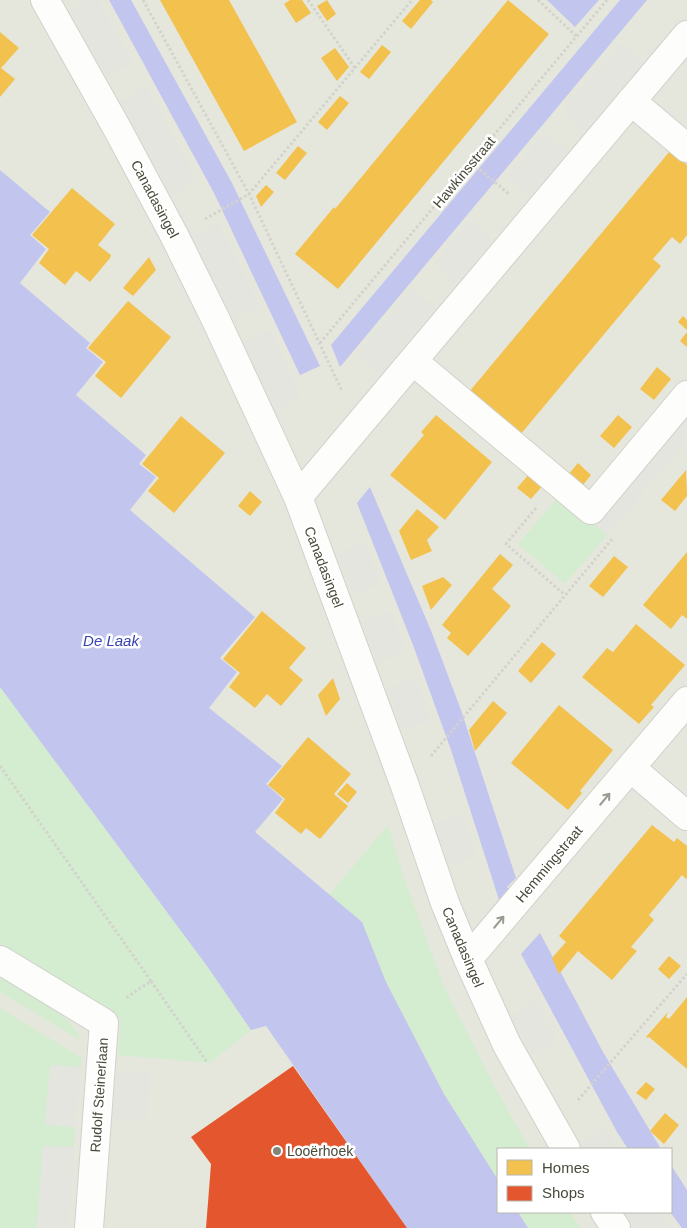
<svg xmlns="http://www.w3.org/2000/svg" width="687" height="1228" font-family="Arial,sans-serif">
<rect width="100%" height="100%" fill="#f3f3ee"/>
<path fill="#e5e7dd" fill-rule="evenodd" d="M0,0H687V1228H0ZM498,1149H671V1212H498Z"/>
<path fill="#d4ecd0" d="M560,495L607,535L565,584L518,544Z
M0,687L207,966L251,1030L210,1063L118,1055L121,1019L0,944Z
M388,825L405,881L445,989L498,1093L530,1149H498V1180L444,1094L386,982L362,922L329,895Z
M0,977C22,991 75,1015 80,1040L0,992Z
M0,1008L82,1058L81,1067L50,1066L45,1125L75,1127L74,1147H43L37,1228H0Z
M518,1212H570L580,1228H528Z"/>
<path fill="#e4e5df" d="M86,0H99L133,63L107,77L70,9Z
M621,42L644,61L585,131L562,111Z
M146,86L197,180L171,194L120,101Z
M545,132L568,151L529,197L506,178Z
M470,221L493,240L455,285L433,265Z
M219,223L260,307L233,319L192,236Z
M413,288L436,307L381,374L357,354Z
M271,330L301,397L274,410L243,342Z
M687,416V440L607,535L595,525Z
M365,542L381,584L353,594L337,553Z
M391,611L406,652L378,663L363,621Z
M415,678L430,720L403,730L388,688Z
M462,814L477,856L449,865L434,824Z
M536,1001L557,1041L531,1055L510,1016Z
M50,1065L81,1067L75,1127L45,1125Z
M117,1071L150,1073L146,1121L112,1120Z
M605,1127L619,1149H584L580,1143Z
M43,1146L74,1147L68,1228H37Z
M624,1212H660L671,1228H635Z"/>
<path fill="#c2c6ee" d="M109,0H131L232,183L320,366L300,375L214,193Z
M547,0H599L575,27Z
M620,0H647L340,367L331,345Z
M0,170L50,212L30,235L46,249L20,283L90,343L86,348L103,362L76,395L146,455L139,464L156,477L130,510L255,617L220,658L237,672L209,708L282,766L266,784L283,799L255,832L362,922L386,982L444,1094L498,1180V1212H518L528,1228H407L266,1026L251,1030L207,966L0,687Z
M370,487L432,633L461,710L516,878L507,887L511,891L500,903L451,750L413,645L357,503Z
M540,933L603,1052L661,1149H628L617,1132L521,954Z
M671,1165L687,1190V1228H682L670,1212Z"/>
<path fill="#f2c14e" d="M160,0H229L297,122L244,151Z
M290,0H302L311,13L296,23L284,4Z
M327,0L336,14L327,21L317,6Z
M420,0H431L433,2L411,29L402,21Z
M508,0L549,34L338,289L295,254L334,207L335,209Z
M0,32L19,48L1,68L15,79L0,97Z
M382,45L391,52L369,79L360,72Z
M335,48L349,67L337,81L321,58Z
M340,96L349,103L327,130L318,122Z
M298,146L307,153L285,180L276,173Z
M670,151L687,165V235L680,244L672,237L653,259L661,266L520,435L469,392Z
M266,185L274,192L261,207L256,196Z
M72,188L115,224L98,245L111,255L110,258L90,282L76,271L65,285L39,263L49,249L32,235Z
M149,257L156,270L133,296L123,288Z
M128,301L171,337L121,398L95,376L106,362L88,348Z
M683,316L687,320V330L678,322Z
M687,332V347L680,341Z
M657,367L671,379L654,400L640,389Z
M436,415L492,462L445,520L390,475L424,435L421,432Z
M618,415L632,427L614,448L600,436Z
M181,416L225,453L174,513L148,491L159,478L142,464Z
M578,463L591,475L582,486L568,475Z
M686,470L687,496L675,511L661,500Z
M530,473L544,484L531,499L517,488Z
M250,491L262,502L250,516L238,506Z
M417,509L439,527L427,540L432,551L411,560L399,531Z
M687,552V619L682,615L671,629L643,605Z
M500,554L513,565L492,589L511,606L468,656L447,638L451,633L442,625Z
M614,556L628,567L603,597L589,586Z
M443,577L452,585L431,610L422,586Z
M262,611L306,648L289,668L303,680L281,706L267,694L255,708L229,687L240,673L223,659Z
M636,624L685,665L651,705L654,707L639,724L582,677L607,648L613,652Z
M542,642L556,654L531,683L518,671Z
M333,678L340,699L326,716L318,695Z
M493,701L507,713L475,751L469,730Z
M559,705L613,750L580,791L582,793L568,810L511,763Z
M308,737L351,774L334,794L348,806L320,839L306,828L301,834L275,813L285,799L268,785Z
M347,783L357,792L348,803L337,794Z
M652,825L674,842L677,838L687,846V878L686,879L682,875L649,915L654,920L631,947L637,951L612,980L578,951L559,974L552,958L566,942L559,936Z
M669,956L681,966L669,979L658,969Z
M687,997V1069L649,1037L648,1038L646,1037L668,1012L666,1017L669,1019Z
M646,1082L655,1089L646,1100L636,1093Z
M665,1113L679,1125L664,1144L650,1131Z"/>
<path fill="#e4572e" d="M293,1066L407,1228H206L211,1164L191,1137Z"/>
<g fill="none" stroke-linecap="round" stroke-linejoin="round">
<defs>
<path id="street" d="M45,0L118,130L174,235L215,318L298,497L405,786L445,903L468,959L507,1045L566,1149
M631,101L687,148
M413,361L591,510L687,395
M298,497L687,35
M631,768L687,816
M468,959L687,701
M0,960L104,1023L89,1228
M605,1212L616,1228"/>
</defs>
<use href="#street" stroke="#d1d1cc" stroke-width="30"/>
<path stroke="#d3d3cc" stroke-width="3" stroke-dasharray="2.5 2.5" stroke-linecap="butt" d="M143,0L249,194L342,391
M308,0L355,68
M538,0L576,36
M472,163L509,194
M205,219L249,194L412,0
M320,343L607,0
M536,508L506,544L565,595
M431,756L613,538
M0,766L151,981L126,998
M151,981L207,1062
M578,1100L687,974"/>
<use href="#street" stroke="#fdfdfc" stroke-width="28"/>
</g>
<defs><path id="oneway-shaft" d="M-6 0H5M1.5-3L5.5 0L1.5 3" fill="none" stroke-width="1.6" stroke-linecap="round" stroke-linejoin="round" transform="scale(1.25)"/></defs>
<g stroke="#999b91">
<use href="#oneway-shaft" transform="translate(605 799) rotate(-50)"/>
<use href="#oneway-shaft" transform="translate(499 922) rotate(-50)"/>
</g>
<circle fill="#848579" stroke="#fff" stroke-width="2" cx="277" cy="1151" r="5"/>
<g text-anchor="middle" dominant-baseline="central" stroke-width="5" stroke-linejoin="round" paint-order="stroke">
<g font-size="14" fill="#484a3a" stroke="#fff">
<text transform="translate(464 172) rotate(-50)">Hawkinsstraat</text>
<text transform="translate(155 199) rotate(62)">Canadasingel</text>
<text transform="translate(324 567) rotate(69)">Canadasingel</text>
<text transform="translate(549 864) rotate(-50)">Hemmingstraat</text>
<text transform="translate(463 947) rotate(67)">Canadasingel</text>
<text transform="translate(99 1095) rotate(-86)">Rudolf Steinerlaan</text>
</g>
<g font-size="14" fill="#484a3a" stroke="#fff" text-anchor="start">
<text x="287" y="1151">Looërhoek</text>
</g>
<g font-size="15" font-style="italic" fill="#3741b1" stroke="#fff">
<text x="111" y="640">De Laak</text>
</g>
</g>
<rect x="497" y="1148" width="175" height="65" fill="#ffffff" stroke="#b6b7b0"/>
<rect x="507" y="1160" width="25" height="15" fill="#f2c14e" stroke="#b6b7b0"/>
<text x="542" y="1173" font-size="15" fill="#484a3a">Homes</text>
<rect x="507" y="1186" width="25" height="15" fill="#e4572e" stroke="#b6b7b0"/>
<text x="542" y="1198" font-size="15" fill="#484a3a">Shops</text>
</svg>
